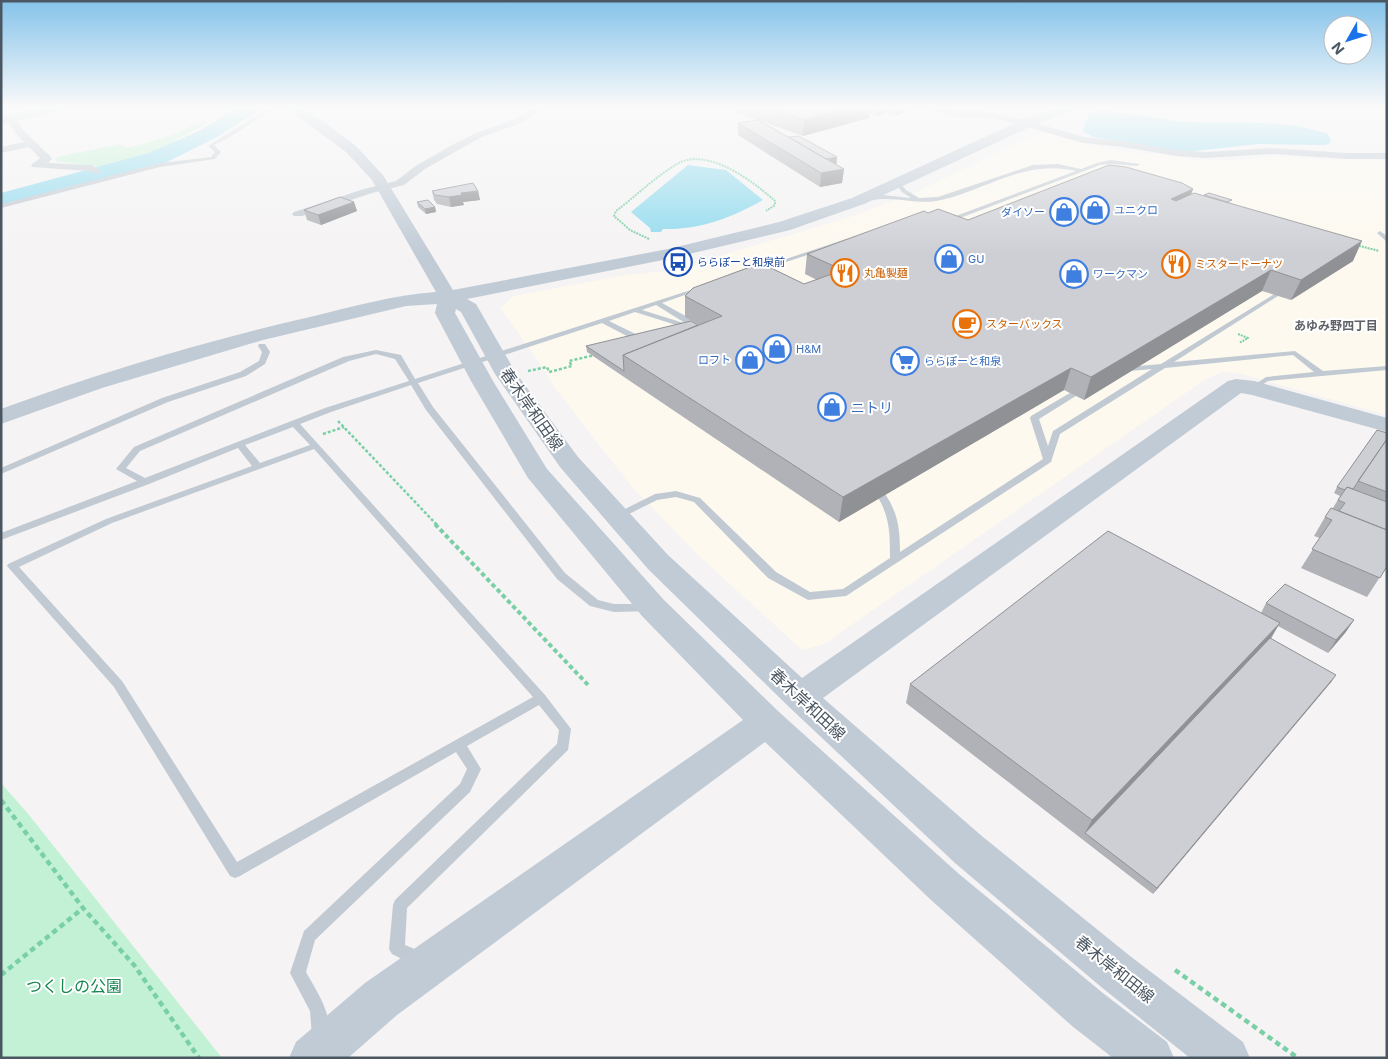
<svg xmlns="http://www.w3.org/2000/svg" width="1388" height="1059" font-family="Inter,'Noto Sans JP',sans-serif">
<rect width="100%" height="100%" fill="#f5f3f3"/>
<path fill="#fdf9ef" d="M1040,132L1105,148L1151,155L1155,153L1195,160L1229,161L1274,156L1319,159L1387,160V415L1238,373L1222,372L1206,379L824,644L802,650L699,556L631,486L555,388L539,362L500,308L514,296L620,276L653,272L679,271L729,253L847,218L916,192Z"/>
<path fill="#c3f1d5" d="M206,120L211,121L171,143L172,148L106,168L56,161L57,157L120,144L126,148L164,138Z
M1,783L29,815L222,1058H1Z"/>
<path fill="#90daee" d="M1098,110C1128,112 1158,120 1188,122C1234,124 1284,118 1328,134L1331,140L1330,143L1325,145L1259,144L1184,152L1093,137L1083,131C1086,121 1087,113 1098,110Z
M688,165L726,170L763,200C731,218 700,230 663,229L661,232H651L650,228L631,212Z"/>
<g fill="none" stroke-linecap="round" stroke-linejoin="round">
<path fill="#90daee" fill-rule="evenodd" d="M238,107H260L258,111L215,138L165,163L1,207V193L149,153L201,130Z"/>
<path stroke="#7ad0a6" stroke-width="2" stroke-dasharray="2 1" stroke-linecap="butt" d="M649,239L630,230L614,216L616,211C636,196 655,177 677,164C707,146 754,182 775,201V205L766,211
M1356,245L1379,251
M1238,334L1248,338L1239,343"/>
<path stroke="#7ad0a6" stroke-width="2.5" stroke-dasharray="3 2" stroke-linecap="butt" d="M528,371L547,367L549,372L572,366L569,361L595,355
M338,421L437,525
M323,434L344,427"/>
<path stroke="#7ad0a6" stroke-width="4" stroke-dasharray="4.5 3" stroke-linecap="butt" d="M435,524L590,687"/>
<path stroke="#7ad0a6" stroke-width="4.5" stroke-dasharray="5.5 4" stroke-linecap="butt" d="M1,800L83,908L134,965L199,1058
M1175,970L1298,1058
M1,975L83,908"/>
<path fill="#c1cad2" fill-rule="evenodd" d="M271,107H276L230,137L214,145L221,152L215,159L160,167L1,208V204L160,163L211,157L215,152L208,146Z
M1111,160L1140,164L1137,166L1111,164L1100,165L947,223L945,222V220L1076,171C1025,159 988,189 941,200C922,205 902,198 884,199C876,199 868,201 861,203L858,201L883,195L911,198L902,192L896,184L899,182L906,190L919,198L938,197L1033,165L1058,164L1081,169L1097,163Z
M1380,231L1387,236V242L1377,233Z
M861,234L863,235V237L755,272L750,271Z
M697,288L702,289L662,303L691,319V323H685L656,305L642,310L687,324V335H681L680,327L676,325L635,312L609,321L646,339V343H640L602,323L418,383L433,407L565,573L598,600L614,604H650L654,605L656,608L654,611L614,612L590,606L557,579L426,410L411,385L331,412L300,424L545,695L571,729L568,750L407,908L405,945L424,953L426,959L424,965L418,967L392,954L389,949L393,905L395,900L557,744L559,730L539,705L467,746L481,769L470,792L315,940L306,972C317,992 336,1018 326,1042L320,1044L314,1042L312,1036L310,1011L290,973L304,931L460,784L467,769L456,752L240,876L235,878L230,876L114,687L7,566L8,564L106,519L252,466L238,448L149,484L1,540V533L137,481L116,469L134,447L343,357L376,350L401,355L415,379ZM376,354L395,359L409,381L325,408L145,478L126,468L140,451L349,361ZM293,427L310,445L260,463L245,445ZM314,449L533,697L237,862L122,681L19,567L112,523Z
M1276,293L1279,295L1278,296L1174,362L1295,351L1323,371L1387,366V370L1268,381L1254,390L1250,388L1266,377L1314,372L1293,355L1165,368L1060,434L1051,462L846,596L808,600L768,578L694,502L676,497L657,500L621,518L618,519L613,516L615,514L655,494L676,491L700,498L776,572L810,592L843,589L890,558C890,535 890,516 877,496L879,494H885C898,513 900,529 900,552L1043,459L1030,418L1031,416L1080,387H1086L1087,389L1039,419L1048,446L1053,431L1152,369L1120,372H1117V368L1161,364Z
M259,344H265L270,352L265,364L246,376L168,402L1,474V468L162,398L240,372L259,361L262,352L258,346Z"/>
<path fill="#c1cad2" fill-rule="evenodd" d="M535,107H545L521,123L482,137L462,148L425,169L404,185L372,193L302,216H294L292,214L294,212L364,189L396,181L417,165L454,144L476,133L515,119Z
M923,107H938L955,111H983L1018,118L1084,137L1123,141L1176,150L1206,152L1274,148L1347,153H1387V159H1347L1274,154L1206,158L1176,156L1123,147L1083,143L1014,123L983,117H955Z
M11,115L14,116L23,130L51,157L52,159L48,163L91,165L101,171L96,174L89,171L32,167L31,165L40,158L29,147L1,153V147L24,142L16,134L6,118Z"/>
<path fill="#c1cbd6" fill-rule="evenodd" d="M45,107H69L63,111L1,124V116Z
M285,107H299L324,122L356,146L383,175L453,290L668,249L779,222L852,198L1022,120L1060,107H1077L1075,110L1032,126L864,204L790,230L668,259L467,299L476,304L516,373L578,457L668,555L802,678L1228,381L1236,379L1254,381L1387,418V432L1252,395L1241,393L823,698L983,837L1130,956L1243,1042L1250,1058H1190L1100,986L955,863L788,706L648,569L560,467L495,374L461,312L456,309L455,313L493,381L547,469L664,600L779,712L959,874L1104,994L1167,1042L1174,1058H1113L1072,1026L931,900L765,742L397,1015L348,1058H289L296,1042L365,983L743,720L642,616L528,478L471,381L435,313L437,304L406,306L263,340L102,388L1,424V409C102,372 205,341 310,317C351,307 393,295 436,292L372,180L346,152Z"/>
</g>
<path fill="#b0b2b7" d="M736,107H906L905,112L896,116L884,113L878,116L869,113V118L803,136L761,121L789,137L837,157L836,165L844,169L842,183L820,187L738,135V123L757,120L736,113Z
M1193,189L1191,194L1231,203L1353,261L1291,300L1262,291L1084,400L1064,390L839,522L587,352L586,346L699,325L685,317V296L804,284L817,280L805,274L807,254L928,213L968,220Z
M432,191H478L480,200L463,202L464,205L451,207L437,204L434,200Z
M354,202L357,211L321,225L307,220L304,210Z
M417,202L435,207L436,212L426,214L418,207Z
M1387,433V566L1367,597L1301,568L1320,538L1314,536L1325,517L1333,508L1340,496L1334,493L1337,487Z
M1266,603L1354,620L1345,633L1328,653L1278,626L1271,639L1332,681L1153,894L906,703L910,684L1261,613Z"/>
<path fill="#909195" d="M852,107H870L869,118L803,136L804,120Z
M881,107H885L884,113L878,116L879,108Z
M899,107H906L905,112L896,116L897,108Z
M837,157L836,166L820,160Z
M844,169L842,183L820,187L821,173Z
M1193,189L1186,208L1171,199Z
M478,191L480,200L463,202L464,205L451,207L449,197L461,193Z
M354,202L357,211L321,225L318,215Z
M435,207L436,212L426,214L425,209Z
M1362,241L1353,261L1291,300L1301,280Z
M1271,270L1262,291L1084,400L1091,377Z
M1071,368L1064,390L839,522L843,497Z
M1354,620L1345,633L1328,653L1336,640Z
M1280,623L1268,642L1085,833L1092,820Z
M1336,675L1332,681L1153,894L1157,888Z"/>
<path fill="#cdcfd5" stroke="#909195" d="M766,107H852L804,120Z
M758,120L844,169L821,173L738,123Z
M799,136L837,157L826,159L789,137Z
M1109,165L1126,167L1182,183L1193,189L1171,199L1176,201L1194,193L1362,241L1301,280L1271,270L1091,377L1071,368L843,497L623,355L722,316L685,296L693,288L750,267L767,266L804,284L843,270L807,254L924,211L928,213L938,209L968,220Z
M473,183L478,191L461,193L462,195L449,197L435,195L432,191Z
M1209,193L1232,200L1227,202L1204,195Z
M340,197L354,202L318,215L304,210Z
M428,200L435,207L425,209L417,202Z
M691,321L698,325L623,355L624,371L586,346Z
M1377,430L1387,433V439L1353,489L1347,487L1345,490L1337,487Z
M1387,439V492L1358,481Z
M1347,487L1387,502V530L1339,511L1345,503L1338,500Z
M1331,508L1387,530V566L1380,578L1312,549L1332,520L1325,517Z
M1108,531L1280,623L1092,820L910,684Z
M1285,584L1354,620L1336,640L1266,603Z
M1270,638L1336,675L1157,888L1085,833Z"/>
<linearGradient id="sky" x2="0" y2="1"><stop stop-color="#85c3ea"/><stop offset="0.42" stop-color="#fafafa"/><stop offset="1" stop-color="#fafafa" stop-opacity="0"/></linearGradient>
<rect width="1388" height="255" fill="url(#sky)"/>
<defs>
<symbol id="shop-ring" viewBox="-11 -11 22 22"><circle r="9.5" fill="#fff" stroke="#3f7fe0" stroke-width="1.5"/><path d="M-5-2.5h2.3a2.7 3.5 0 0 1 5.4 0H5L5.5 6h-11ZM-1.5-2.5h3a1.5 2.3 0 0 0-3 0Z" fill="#3f7fe0"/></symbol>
<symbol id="bus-ring" viewBox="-11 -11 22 22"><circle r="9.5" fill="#fff" stroke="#1a4fb4" stroke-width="1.5"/><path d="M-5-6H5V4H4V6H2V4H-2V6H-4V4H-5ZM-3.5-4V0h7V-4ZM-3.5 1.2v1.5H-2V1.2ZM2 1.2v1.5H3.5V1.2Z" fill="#1a4fb4"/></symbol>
<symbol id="restaurant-ring" viewBox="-11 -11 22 22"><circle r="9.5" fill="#fff" stroke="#e8710a" stroke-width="1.5"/><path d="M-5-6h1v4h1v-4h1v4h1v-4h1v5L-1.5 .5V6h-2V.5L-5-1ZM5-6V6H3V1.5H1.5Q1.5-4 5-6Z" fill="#e8710a"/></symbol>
<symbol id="cafe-ring" viewBox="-11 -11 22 22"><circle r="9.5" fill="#fff" stroke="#e8710a" stroke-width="1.5"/><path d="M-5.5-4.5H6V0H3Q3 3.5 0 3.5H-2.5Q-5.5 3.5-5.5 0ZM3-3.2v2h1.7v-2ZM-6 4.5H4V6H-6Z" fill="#e8710a"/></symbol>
<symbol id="supermarket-ring" viewBox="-11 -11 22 22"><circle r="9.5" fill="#fff" stroke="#3f7fe0" stroke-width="1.5"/><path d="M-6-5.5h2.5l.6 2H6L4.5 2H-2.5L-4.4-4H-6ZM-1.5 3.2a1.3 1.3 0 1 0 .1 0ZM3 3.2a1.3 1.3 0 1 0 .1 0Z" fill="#3f7fe0"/></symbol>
</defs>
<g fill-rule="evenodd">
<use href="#shop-ring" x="1079" y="194" width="32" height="32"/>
<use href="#shop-ring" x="1048" y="196" width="32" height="32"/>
<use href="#shop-ring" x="933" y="243" width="32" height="32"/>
<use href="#bus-ring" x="662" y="246" width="32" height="32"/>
<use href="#restaurant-ring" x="1160" y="248" width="32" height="32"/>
<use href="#restaurant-ring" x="829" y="257" width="32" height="32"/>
<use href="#shop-ring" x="1058" y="258" width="32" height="32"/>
<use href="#cafe-ring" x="951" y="308" width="32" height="32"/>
<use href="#shop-ring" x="761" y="333" width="32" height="32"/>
<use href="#shop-ring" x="734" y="344" width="32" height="32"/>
<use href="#supermarket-ring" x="889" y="345" width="32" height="32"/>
<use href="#shop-ring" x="816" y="391" width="32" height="32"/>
</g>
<g text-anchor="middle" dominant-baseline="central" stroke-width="4" stroke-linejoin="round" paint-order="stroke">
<g font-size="11" fill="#366cbe" stroke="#fff" text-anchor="start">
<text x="1114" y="210">ユニクロ</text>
<text x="1045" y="212" text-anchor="end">ダイソー</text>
<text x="968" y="259">GU</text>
<text x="1093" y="274">ワークマン</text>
<text x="796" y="349">H&amp;M</text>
<text x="731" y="360" text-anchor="end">ロフト</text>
<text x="924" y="361">ららぽーと和泉</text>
</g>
<g font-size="11" fill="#164399" stroke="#fff" text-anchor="start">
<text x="697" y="262">ららぽーと和泉前</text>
</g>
<g font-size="11" fill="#c56008" stroke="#fff" text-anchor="start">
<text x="1195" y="264">ミスタードーナツ</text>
<text x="864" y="273">丸亀製麺</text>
<text x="986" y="324">スターバックス</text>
</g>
<g font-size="12" font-weight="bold" fill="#5f6368" stroke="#fff">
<text x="1336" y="325">あゆみ野四丁目</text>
</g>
<g font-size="14" fill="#366cbe" stroke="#fff" text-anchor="start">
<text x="851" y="407">ニトリ</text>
</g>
<g font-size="16" fill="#4a5661" stroke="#fff">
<text transform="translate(532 409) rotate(55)">春木岸和田線</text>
<text transform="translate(808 704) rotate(43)">春木岸和田線</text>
<text transform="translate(1115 969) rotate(39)">春木岸和田線</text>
</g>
<g font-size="16" fill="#17864f" stroke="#fff">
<text x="74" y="986">つくしの公園</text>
</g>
</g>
<rect width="1388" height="1059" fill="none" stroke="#4a5661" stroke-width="5"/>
<g transform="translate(1348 40) rotate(231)"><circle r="24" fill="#ffffff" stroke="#b7bbc0"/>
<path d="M0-4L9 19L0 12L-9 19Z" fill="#1a73e8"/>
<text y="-8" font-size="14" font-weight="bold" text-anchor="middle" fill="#4a5661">N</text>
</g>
</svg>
